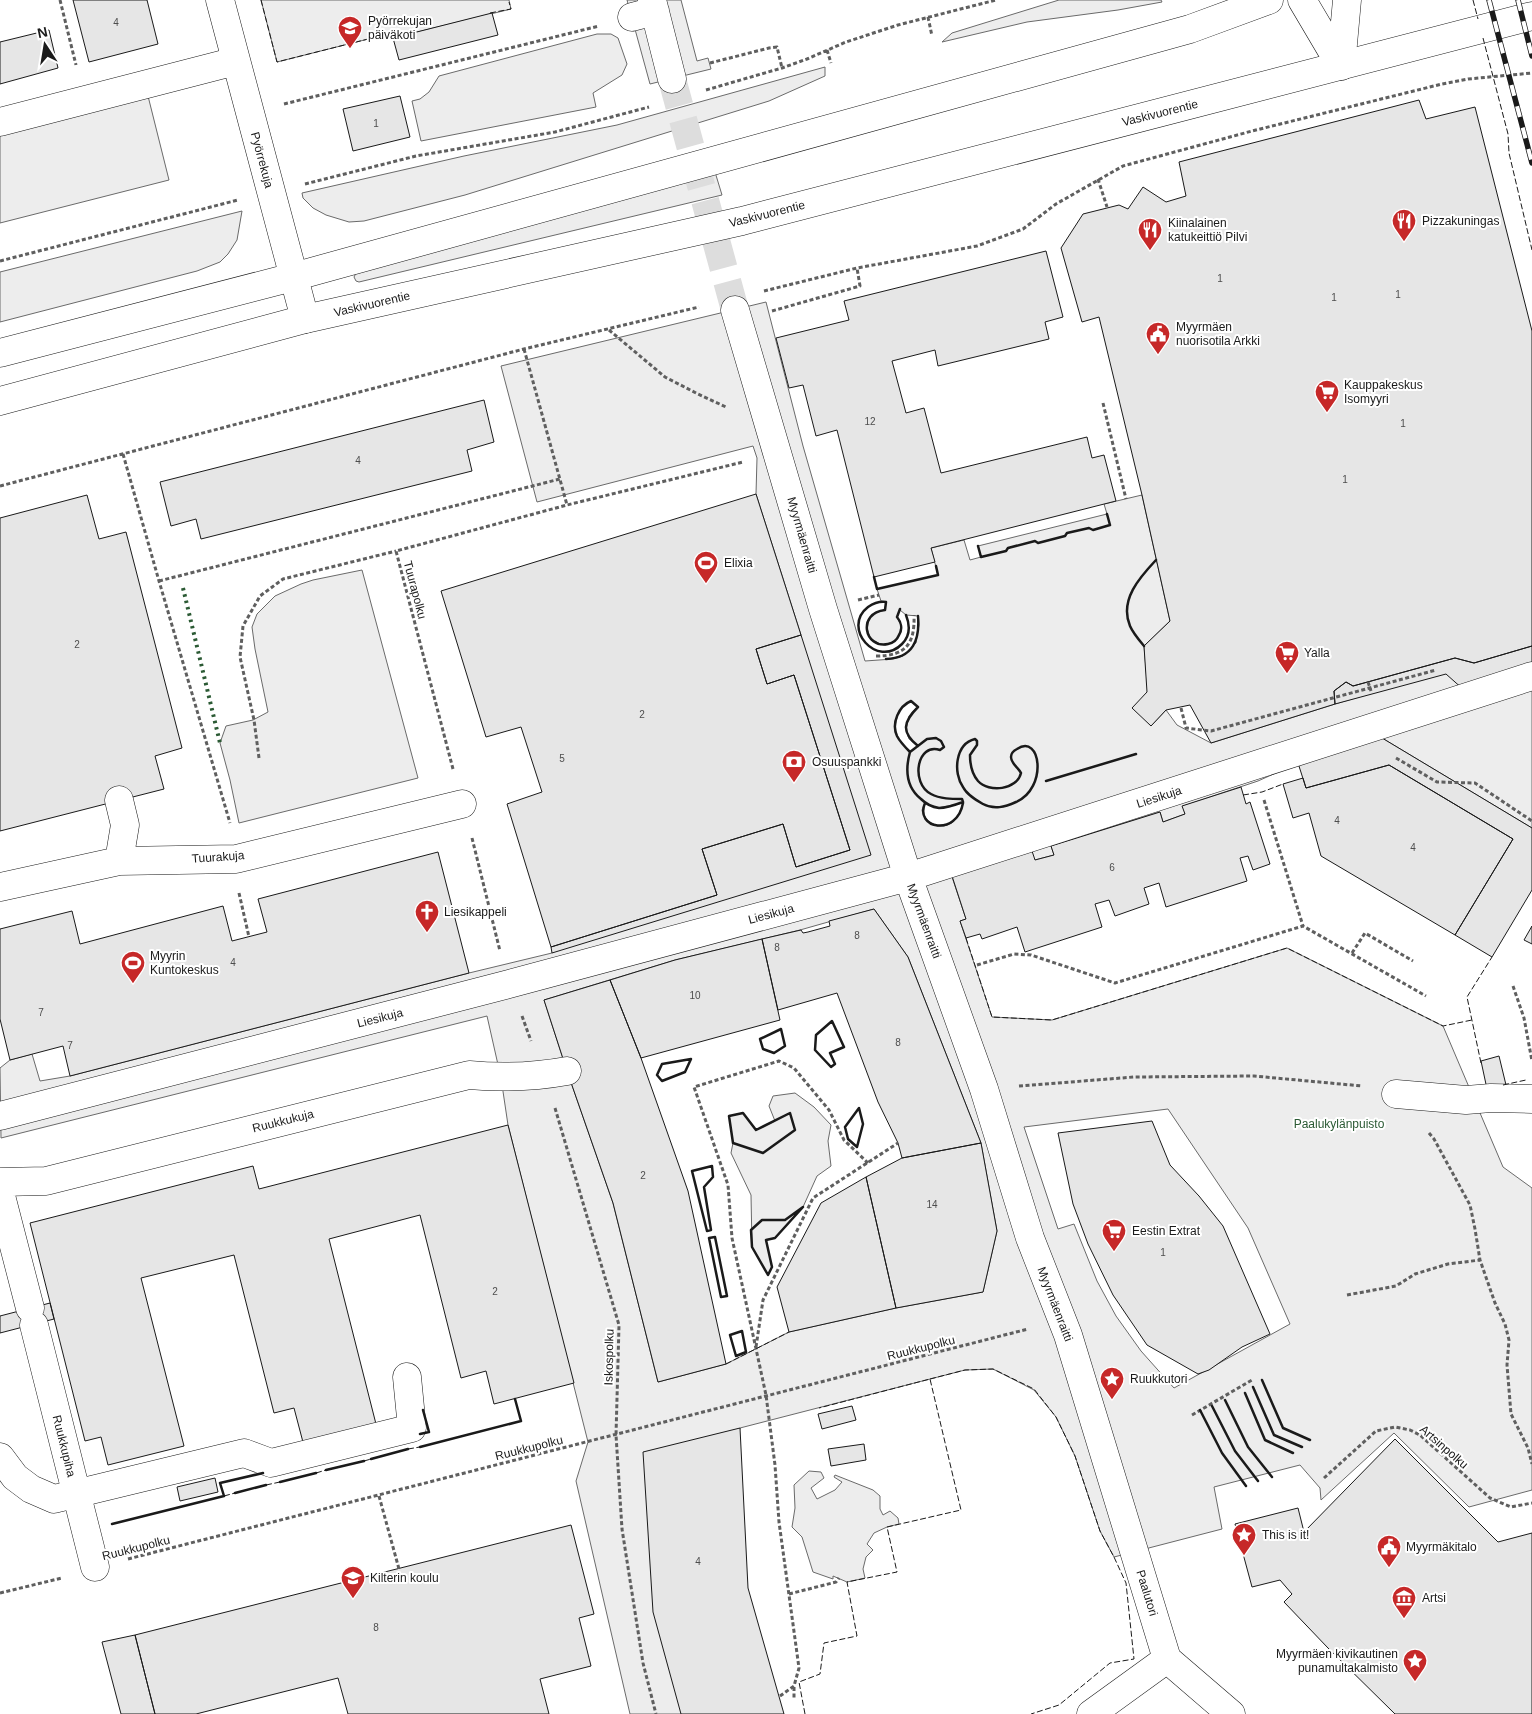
<svg xmlns="http://www.w3.org/2000/svg" width="1532" height="1714" font-family="Helvetica,sans-serif">
<rect width="100%" height="100%" fill="#fff"/>
<path fill="#ededed" stroke="#6a6a6a" fill-rule="evenodd" d="M261,0H509L511,9L393,38L392,33L277,62Z
M627,0H681L697,61L708,58L711,69L650,84Z
M1059,0H1161L1162,2L1118,10L1027,22L942,42L952,33Z
M597,34H611L618,38L627,64L622,75L593,93L596,107L421,141L412,101L420,99L429,92L439,76Z
M825,67V76L769,101L465,195L364,221L349,222L326,215L313,208L303,198L302,193L464,156L617,125Z
M147,92L169,180L0,223V129Z
M715,172L722,195L359,282L356,281L354,277L356,273Z
M242,211L237,240L228,254L220,262L197,271L0,322V272Z
M766,302L803,446L865,661L893,659L903,656L916,643L919,625L918,616L906,615L900,610L897,617L901,625L899,636L895,641L885,645L880,644L870,638L867,628V622L874,613L885,610L886,602L881,601L877,589L938,575L931,548L964,540L970,560L981,557L978,546L1107,514L1104,504L1142,495L1170,621L1144,646L1151,726L1166,710L1177,725L1211,743L1335,704L1532,646V828L1382,738L1298,763L1258,781L1183,806L1185,814L1163,822L1160,812L1051,846L1054,855L1035,860L952,877L966,919L960,921L992,1017L1052,1020L1287,948L1443,1026L1503,1167L1532,1188V1490L1469,1507L1394,1433L1321,1500L1320,1488L1300,1465L1214,1487L1222,1529L1114,1557L1100,1531L1075,1456L1056,1417L1034,1390L993,1369L965,1370L740,1428L681,1714H630L576,1481L588,1442L508,1125L501,1078L487,1016L1,1138L0,1068L10,1060L32,1054L40,1081L70,1076L469,973L552,953L801,635L756,494L757,458L753,446L537,502L501,366ZM911,701L917,707L909,716L906,730L909,739L918,746L910,752L897,737L895,726L898,713L905,704ZM925,803L938,808L963,803L959,814L952,823L944,826H937L928,821L923,814L922,810ZM874,909L908,957L981,1143L997,1231L983,1292L896,1308L789,1332L726,1364L658,1382L613,1203L567,1071L544,1000L675,960L800,930ZM1168,1109L1248,1228L1290,1324L1174,1388L1141,1351L1116,1316L1097,1281L1074,1224L1058,1229L1024,1127Z
M362,570L418,778L239,823L230,780L220,743L226,726L253,720L268,712L255,649L252,627L257,614L275,596L301,584L313,580Z
M795,1093L814,1107L831,1125L828,1141L831,1166L817,1176L803,1207L775,1238L766,1240L772,1267L768,1275L752,1247L751,1195L731,1153L733,1143L729,1116L743,1113L756,1130L775,1121L769,1106L773,1096Z
M809,1471L821,1472L824,1478L811,1488L817,1499L835,1490L842,1482L834,1477L835,1475L873,1490L880,1496V1509L883,1515L890,1511L898,1518L899,1524L887,1527L874,1533L867,1544L873,1550L866,1557L863,1569L865,1578L847,1582L833,1576V1579L813,1572L802,1537L792,1527L795,1508L794,1485Z"/>
<path fill="#e6e6e6" stroke="#1a1a1a" d="M73,0H147L158,44L89,62Z
M492,13L498,35L399,60L393,38Z
M49,30L58,68L0,84V42Z
M400,96L410,137L353,151L343,109Z
M1419,100L1426,119L1475,107L1532,331V646L1474,663L1455,658L1353,686L1346,682L1334,691L1335,704L1211,743L1190,705L1166,710L1151,726L1132,708L1147,692L1144,646L1170,621L1142,495L1099,317L1082,322L1061,248L1083,214L1119,205L1128,209L1143,187L1166,202L1186,196L1179,162Z
M1046,251L1063,317L1045,322L1049,339L938,366L935,350L892,361L906,413L924,408L941,473L1087,437L1092,458L1104,455L1116,501L931,548L935,562L874,577L837,430L816,436L803,385L789,388L776,338L849,320L844,301Z
M484,400L494,442L467,450L472,471L201,539L196,519L171,526L160,482Z
M756,494L801,635L756,649L767,684L794,675L850,850L796,867L783,824L702,849L717,895L551,947L507,804L542,792L521,727L486,737L441,591Z
M87,495L99,539L126,532L182,748L155,756L164,789L0,831V518Z
M801,635L871,855L552,953L551,947L717,895L702,849L783,824L796,867L850,850L794,675L767,684L756,649Z
M1532,646V669L1464,690L1446,674L1335,704L1334,691L1346,682L1353,686L1455,658L1474,663Z
M1382,738L1532,828V890L1492,957L1455,935L1513,839L1389,765L1306,788L1298,763Z
M1389,765L1513,839L1455,935L1321,856L1309,813L1293,818L1283,784L1303,778L1306,788Z
M1241,787L1246,804L1250,802L1270,864L1253,870L1248,856L1240,858L1247,881L1166,907L1159,883L1144,888L1149,904L1115,916L1109,900L1095,904L1102,927L1025,952L1017,927L982,939L980,934L966,938L960,921L966,919L952,876L1032,851L1035,860L1054,855L1051,846L1160,812L1163,822L1185,814L1182,806Z
M438,852L469,973L70,1076L63,1046L10,1060L0,1019V929L72,911L80,944L223,906L232,941L267,932L258,899Z
M874,909L908,957L981,1143L902,1158L898,1143L878,1102L837,993L778,1010L762,939L801,930L803,933L808,932L830,926L829,921Z
M1532,926V944L1524,940Z
M762,939L780,1020L641,1058L610,980L675,960Z
M610,980L641,1058L688,1191L726,1364L658,1382L613,1203L567,1071L544,1000Z
M1499,1056L1506,1085L1487,1089L1481,1061Z
M1152,1121L1170,1165L1199,1196L1223,1226L1270,1334L1242,1347L1209,1370L1198,1374L1147,1345L1113,1295L1088,1244L1073,1204L1058,1133Z
M508,1125L574,1383L494,1404L486,1371L461,1378L420,1215L329,1239L377,1428L304,1446L294,1408L274,1413L234,1255L141,1278L184,1446L108,1465L101,1437L85,1441L30,1223L253,1166L259,1189Z
M981,1143L997,1231L983,1292L896,1308L866,1177L902,1158Z
M866,1177L896,1308L789,1332L777,1287L821,1203Z
M50,1303L54,1319L0,1333V1316Z
M852,1406L856,1420L822,1429L818,1414Z
M740,1428L748,1588L784,1714H681L653,1612L643,1452Z
M1395,1439L1498,1542L1532,1533V1714H1395L1328,1648L1284,1602L1292,1594L1280,1580L1252,1587L1235,1524L1298,1508L1304,1532Z
M864,1444L866,1460L831,1466L828,1449Z
M215,1478L218,1492L180,1501L177,1487Z
M571,1525L594,1614L579,1618L591,1666L540,1679L549,1714H348L338,1678L196,1714H155L135,1635Z
M135,1635L155,1714H121L102,1642Z"/>
<g fill="none" stroke-linecap="round" stroke-linejoin="round">
<path stroke="#ddd" stroke-width="28" stroke-dasharray="28 14" stroke-linecap="butt" d="M672,79L735,310"/>
<defs>
<path id="minor" d="M220,0L305,319
M652,0L672,79
M1302,0L1341,66
M632,17L655,11
M1341,66L1347,0
M0,122L236,61
M735,310L823,609L908,877L984,1089L1030,1238L1068,1335L1167,1659L1231,1714
M119,800L125,825L119,861
M0,887L119,861L236,859L462,804
M1396,1094L1466,1100L1491,1098L1532,1099
M0,1116L509,984L908,877L1532,676
M0,1182L46,1181L469,1075C502,1078 534,1077 567,1071
M0,1192L30,1308
M34,1325L95,1567
M0,1457L15,1477L31,1489L54,1499L244,1453L271,1463L412,1428L407,1377
M1091,1714L1167,1659"/>
<path id="major" d="M0,353L293,277L1190,29L1269,0
M0,401L305,319L742,221L1532,16"/>
</defs>
<use href="#minor" stroke="#1a1a1a" stroke-width="29"/>
<use href="#major" stroke="#1a1a1a" stroke-width="29"/>
<path stroke="#5f5f5f" stroke-width="3" stroke-dasharray="4 2.5" stroke-linecap="butt" d="M60,0L76,65
M928,17L932,36
M827,50L831,63
M710,63L769,48L777,47L782,68
M706,90L782,68L807,59L846,42L898,25L996,0
M284,104L599,26
M1098,179L1107,207
M305,184L416,156L555,132L649,107
M0,261L238,200
M764,291L857,268L977,246L1023,229L1056,204L1123,166L1252,131L1442,84L1468,79L1532,73
M772,311L860,286L857,268
M609,330L665,377L698,394L726,407
M524,349L567,505
M1103,403L1126,499
M123,454L159,581L230,823
M0,486L524,349L699,307
M159,581L560,479
M858,600L879,595
M876,656C906,656 915,644 914,615
M1368,682L1371,691
M259,758L254,720L240,657L243,626L260,596L283,579L396,551
M1396,758L1437,782L1475,783L1532,821
M453,769L396,551L567,505L743,462
M1264,800L1303,926
M472,838L500,951
M239,893L249,937
M1352,953L1365,933L1413,961
M977,965L1014,954L1031,955L1115,983L1303,926L1426,996
M1513,986L1524,1018L1532,1061
M522,1016L531,1041
M1019,1086L1134,1077L1254,1076L1362,1086
M555,1108L619,1325L616,1435L622,1529L643,1663L656,1714
M1429,1133L1434,1139L1470,1205L1475,1229L1480,1260L1495,1303L1505,1324L1509,1340L1507,1365L1511,1414L1528,1448L1532,1464
M1347,1295L1396,1286L1415,1274L1448,1264L1480,1260
M756,1347L763,1300L813,1198L898,1143
M1192,1415L1252,1380
M1324,1478L1376,1431L1395,1427L1410,1430L1420,1435L1490,1498L1511,1507L1532,1503
M379,1496L399,1569
M128,1559L1028,1329
M0,1593L62,1578
M789,1594L836,1582L839,1578
M794,1687V1698
M780,1696L794,1686L799,1668L779,1522L775,1465L766,1395L732,1238L728,1185L694,1087L779,1061L794,1068L829,1110L844,1140L868,1163"/>
<use href="#minor" stroke="#fff" stroke-width="28"/>
<use href="#major" stroke="#fff" stroke-width="28"/>
<defs>
<path id="rail" d="M1489,0L1532,163
M1518,0L1532,56"/>
</defs>
<use href="#rail" stroke="#1a1a1a" stroke-width="5.5"/>
<use href="#rail" stroke="#fff" stroke-width="4" stroke-dasharray="11" stroke-linecap="butt"/>
<path stroke="#5f5f5f" stroke-width="3" stroke-dasharray="4 2.5" stroke-linecap="butt" d="M1181,708L1186,728L1211,731L1436,670"/>
<path stroke="#2b5a34" stroke-width="4" stroke-dasharray="2.5 4" stroke-linecap="butt" d="M183,588L220,743"/>
<path stroke="#1a1a1a" stroke-width="1" stroke-dasharray="6 2.5" stroke-linecap="butt" d="M261,0L277,62L392,33L393,38L396,37
M1473,0L1478,19
M490,13L511,9L509,2
M1483,38L1508,134L1509,153L1532,250
M1243,795L1262,792L1283,784
M966,938L992,1017L1052,1020L1287,948L1443,1026L1472,1020
M1481,1063L1467,997L1492,957
M1503,1085L1526,1080
M726,1364L789,1332
M930,1379L965,1370L993,1369L1034,1389L1056,1417L1075,1456L1100,1531L1114,1557L1126,1583L1134,1659L1110,1663L1059,1705L1031,1714
M408,1449L420,1447
M364,1461L371,1459
M316,1473L326,1470
M266,1485L280,1482
M224,1496L235,1493
M805,1714L799,1682L820,1674L824,1643L857,1636L847,1582L897,1572L887,1527L961,1510L930,1379L819,1408"/>
<path stroke="#1a1a1a" stroke-width="2.5" d="M978,546L981,557L1006,551L1008,548L1035,541L1038,543L1065,536L1067,533L1089,528L1093,530L1110,525L1107,514
M874,577L877,589L938,575L936,566
M900,609L897,617C901,622 903,629 899,635C897,640 893,643 888,644C864,649 857,613 885,610L886,602C879,601 874,603 868,607C841,628 877,669 902,644C910,636 910,625 906,615
M1144,646C1139,640 1133,633 1130,626C1119,600 1140,577 1156,560
M886,659C913,658 920,640 918,616
M936,738L941,741L944,747L940,750C917,742 910,783 931,794C940,799 952,799 962,799L963,802C955,805 947,808 939,808C932,807 926,804 921,799C906,787 905,770 910,752L927,739Z
M975,739L977,741V745L970,755C970,764 972,774 978,781C989,793 1017,790 1021,773C1019,768 1011,764 1011,757C1011,753 1013,751 1017,749C1041,733 1048,788 1016,802C1005,807 994,810 983,804C976,800 967,795 963,787C953,773 955,744 975,739Z
M910,752C905,747 900,742 897,736C891,723 899,706 911,701L918,707C903,722 901,732 918,746
M1046,781L1136,754
M925,803C914,829 957,837 963,803
M832,1021L844,1047L830,1053L835,1064L831,1067L815,1050L816,1035Z
M781,1029L785,1046L774,1053L763,1049L760,1039Z
M691,1059L685,1072L662,1081L657,1075L662,1064Z
M859,1108L863,1124L857,1147L848,1139L845,1127Z
M743,1113L756,1130L790,1113L795,1130L763,1153L733,1143L729,1116Z
M712,1166L713,1177L704,1187L711,1230L707,1231L692,1171Z
M803,1207L775,1238L766,1240L772,1267L768,1275L752,1247L751,1230L762,1220H785Z
M715,1237L727,1296L721,1297L709,1238Z
M742,1331L746,1352L736,1356L730,1335Z
M1262,1380L1283,1428L1310,1440
M1253,1387L1274,1435L1302,1447
M1245,1393L1265,1440L1293,1453
M1225,1400L1248,1447L1272,1477
M1212,1406L1235,1451L1258,1481
M1200,1410L1222,1453L1246,1486
M420,1434L429,1432L423,1410
M420,1447L521,1421L515,1399
M371,1459L408,1449
M326,1470L364,1461
M280,1482L316,1473
M235,1493L266,1485
M112,1524L224,1496L220,1483L263,1473"/>
</g>
<defs>
<symbol id="school-pin" viewBox="-11 -11 22 30"><path d="M0 17L-7.5 6A9.5 9.5 0 1 1 7.5 6Z" fill="#c62828" stroke="#fff"/><path d="M0-5L7-2L0 1L-7-2ZM-4 1L0 2.5L4 1V4Q0 6-4 4Z" fill="#fff"/></symbol>
<symbol id="restaurant-pin" viewBox="-11 -11 22 30"><path d="M0 17L-7.5 6A9.5 9.5 0 1 1 7.5 6Z" fill="#c62828" stroke="#fff"/><path d="M-5-6h1v4h1v-4h1v4h1v-4h1v5L-1.5 .5V6h-2V.5L-5-1ZM5-6V6H3V1.5H1.5Q1.5-4 5-6Z" fill="#fff"/></symbol>
<symbol id="civic-pin" viewBox="-11 -11 22 30"><path d="M0 17L-7.5 6A9.5 9.5 0 1 1 7.5 6Z" fill="#c62828" stroke="#fff"/><path d="M-.6-6.5H3V-4.5H.6V-3L4-1V1h2V6H-6V1h2V-1L-.6-3ZM-1.2 2.5V6h2.4V2.5Z" fill="#fff"/></symbol>
<symbol id="supermarket-pin" viewBox="-11 -11 22 30"><path d="M0 17L-7.5 6A9.5 9.5 0 1 1 7.5 6Z" fill="#c62828" stroke="#fff"/><path d="M-6-5.5h2.5l.6 2H6L4.5 2H-2.5L-4.4-4H-6ZM-1.5 3.2a1.3 1.3 0 1 0 .1 0ZM3 3.2a1.3 1.3 0 1 0 .1 0Z" fill="#fff"/></symbol>
<symbol id="stadium-pin" viewBox="-11 -11 22 30"><path d="M0 17L-7.5 6A9.5 9.5 0 1 1 7.5 6Z" fill="#c62828" stroke="#fff"/><path d="M0-5a6.5 5 0 1 0 0 10a6.5 5 0 1 0 0-10ZM-3.5-1.8h7v3.6h-7Z" fill="#fff"/></symbol>
<symbol id="bank-pin" viewBox="-11 -11 22 30"><path d="M0 17L-7.5 6A9.5 9.5 0 1 1 7.5 6Z" fill="#c62828" stroke="#fff"/><path d="M-6-4H6V4H-6ZM0-2.3a2.3 2.3 0 1 0 0 4.6a2.3 2.3 0 1 0 0-4.6Z" fill="#fff"/></symbol>
<symbol id="church-pin" viewBox="-11 -11 22 30"><path d="M0 17L-7.5 6A9.5 9.5 0 1 1 7.5 6Z" fill="#c62828" stroke="#fff"/><path d="M-1.2-6h2.4v3.5h3.3v2.4h-3.3V6h-2.4V-.1h-3.3v-2.4h3.3Z" fill="#fff"/></symbol>
<symbol id="sight-pin" viewBox="-11 -11 22 30"><path d="M0 17L-7.5 6A9.5 9.5 0 1 1 7.5 6Z" fill="#c62828" stroke="#fff"/><path d="M0-6L1.8-2.2L6-1.7L2.9 1.2L3.7 5.4L0 3.3L-3.7 5.4L-2.9 1.2L-6-1.7L-1.8-2.2Z" fill="#fff"/></symbol>
<symbol id="museum-pin" viewBox="-11 -11 22 30"><path d="M0 17L-7.5 6A9.5 9.5 0 1 1 7.5 6Z" fill="#c62828" stroke="#fff"/><path d="M0-6L6-3V-2H-6V-3ZM-5-1h2V3h-2ZM-1-1h2V3h-2ZM3-1h2V3H3ZM-6 4H6V6H-6Z" fill="#fff"/></symbol>
</defs>
<g fill-rule="evenodd">
<use href="#school-pin" x="336" y="14" width="28" height="38"/>
<use href="#restaurant-pin" x="1390" y="207" width="28" height="38"/>
<use href="#restaurant-pin" x="1136" y="216" width="28" height="38"/>
<use href="#civic-pin" x="1144" y="320" width="28" height="38"/>
<use href="#supermarket-pin" x="1313" y="378" width="28" height="38"/>
<use href="#stadium-pin" x="692" y="549" width="28" height="38"/>
<use href="#supermarket-pin" x="1273" y="639" width="28" height="38"/>
<use href="#bank-pin" x="780" y="748" width="28" height="38"/>
<use href="#church-pin" x="413" y="898" width="28" height="38"/>
<use href="#stadium-pin" x="119" y="949" width="28" height="38"/>
<use href="#supermarket-pin" x="1100" y="1217" width="28" height="38"/>
<use href="#sight-pin" x="1098" y="1365" width="28" height="38"/>
<use href="#sight-pin" x="1230" y="1521" width="28" height="38"/>
<use href="#civic-pin" x="1375" y="1533" width="28" height="38"/>
<use href="#school-pin" x="339" y="1564" width="28" height="38"/>
<use href="#museum-pin" x="1390" y="1584" width="28" height="38"/>
<use href="#sight-pin" x="1401" y="1647" width="28" height="38"/>
</g>
<g text-anchor="middle" dominant-baseline="central" stroke-width="4" stroke-linejoin="round" paint-order="stroke">
<g font-size="10" fill="#4d4d4d">
<text x="116" y="22">4</text>
<text x="376" y="123">1</text>
<text x="1220" y="278">1</text>
<text x="1398" y="294">1</text>
<text x="1334" y="297">1</text>
<text x="870" y="421">12</text>
<text x="1403" y="423">1</text>
<text x="358" y="460">4</text>
<text x="1345" y="479">1</text>
<text x="77" y="644">2</text>
<text x="642" y="714">2</text>
<text x="562" y="758">5</text>
<text x="1337" y="820">4</text>
<text x="1413" y="847">4</text>
<text x="1112" y="867">6</text>
<text x="857" y="935">8</text>
<text x="777" y="947">8</text>
<text x="233" y="962">4</text>
<text x="695" y="995">10</text>
<text x="41" y="1012">7</text>
<text x="898" y="1042">8</text>
<text x="70" y="1045">7</text>
<text x="643" y="1175">2</text>
<text x="932" y="1204">14</text>
<text x="1163" y="1252">1</text>
<text x="495" y="1291">2</text>
<text x="698" y="1561">4</text>
<text x="376" y="1627">8</text>
</g>
<g font-size="12" fill="#1a1a1a" stroke="#fff" text-anchor="start">
<text x="368" y="21">Pyörrekujan<tspan x="368" dy="14">päiväkoti</tspan></text>
<text x="1422" y="221">Pizzakuningas</text>
<text x="1168" y="223">Kiinalainen<tspan x="1168" dy="14">katukeittiö Pilvi</tspan></text>
<text x="1176" y="327">Myyrmäen<tspan x="1176" dy="14">nuorisotila Arkki</tspan></text>
<text x="1344" y="385">Kauppakeskus<tspan x="1344" dy="14">Isomyyri</tspan></text>
<text x="724" y="563">Elixia</text>
<text x="1304" y="653">Yalla</text>
<text x="812" y="762">Osuuspankki</text>
<text x="444" y="912">Liesikappeli</text>
<text x="150" y="956">Myyrin<tspan x="150" dy="14">Kuntokeskus</tspan></text>
<text x="1132" y="1231">Eestin Extrat</text>
<text x="1130" y="1379">Ruukkutori</text>
<text x="1262" y="1535">This is it!</text>
<text x="1406" y="1547">Myyrmäkitalo</text>
<text x="370" y="1578">Kilterin koulu</text>
<text x="1422" y="1598">Artsi</text>
<text x="1398" y="1654" text-anchor="end">Myyrmäen kivikautinen<tspan x="1398" dy="14">punamultakalmisto</tspan></text>
</g>
<g font-size="12" fill="#1a1a1a" stroke="#fff">
<text transform="translate(1160 113) rotate(-14)">Vaskivuorentie</text>
<text transform="translate(262 160) rotate(75)">Pyörrekuja</text>
<text transform="translate(767 214) rotate(-14)">Vaskivuorentie</text>
<text transform="translate(372 304) rotate(-13)">Vaskivuorentie</text>
<text transform="translate(802 535) rotate(74)">Myyrmäenraitti</text>
<text transform="translate(415 590) rotate(75)">Tuurapolku</text>
<text transform="translate(1159 797) rotate(-18)">Liesikuja</text>
<text transform="translate(218 857) rotate(-4)">Tuurakuja</text>
<text transform="translate(771 914) rotate(-15)">Liesikuja</text>
<text transform="translate(924 921) rotate(70)">Myyrmäenraitti</text>
<text transform="translate(380 1018) rotate(-14)">Liesikuja</text>
<text transform="translate(283 1121) rotate(-14)">Ruukkukuja</text>
<text transform="translate(1055 1304) rotate(69)">Myyrmäenraitti</text>
<text transform="translate(921 1348) rotate(-14)">Ruukkupolku</text>
<text transform="translate(609 1357) rotate(-89)">Iskospolku</text>
<text transform="translate(64 1446) rotate(76)">Ruukkupiha</text>
<text transform="translate(1444 1447) rotate(41)">Artsinpolku</text>
<text transform="translate(529 1448) rotate(-14)">Ruukkupolku</text>
<text transform="translate(136 1548) rotate(-14)">Ruukkupolku</text>
<text transform="translate(1147 1593) rotate(73)">Paalutori</text>
</g>
<g font-size="12" fill="#2b5a34" stroke="#fff">
<text x="1339" y="1124">Paalukylänpuisto</text>
</g>
</g>
<g transform="translate(45 45) rotate(348)" stroke="#ffffff" stroke-width="4" paint-order="stroke">
<path d="M0-4L9 19L0 12L-9 19Z" fill="#1a1a1a"/>
<text y="-8" font-size="14" font-weight="bold" text-anchor="middle" fill="#1a1a1a">N</text>
</g>
</svg>
